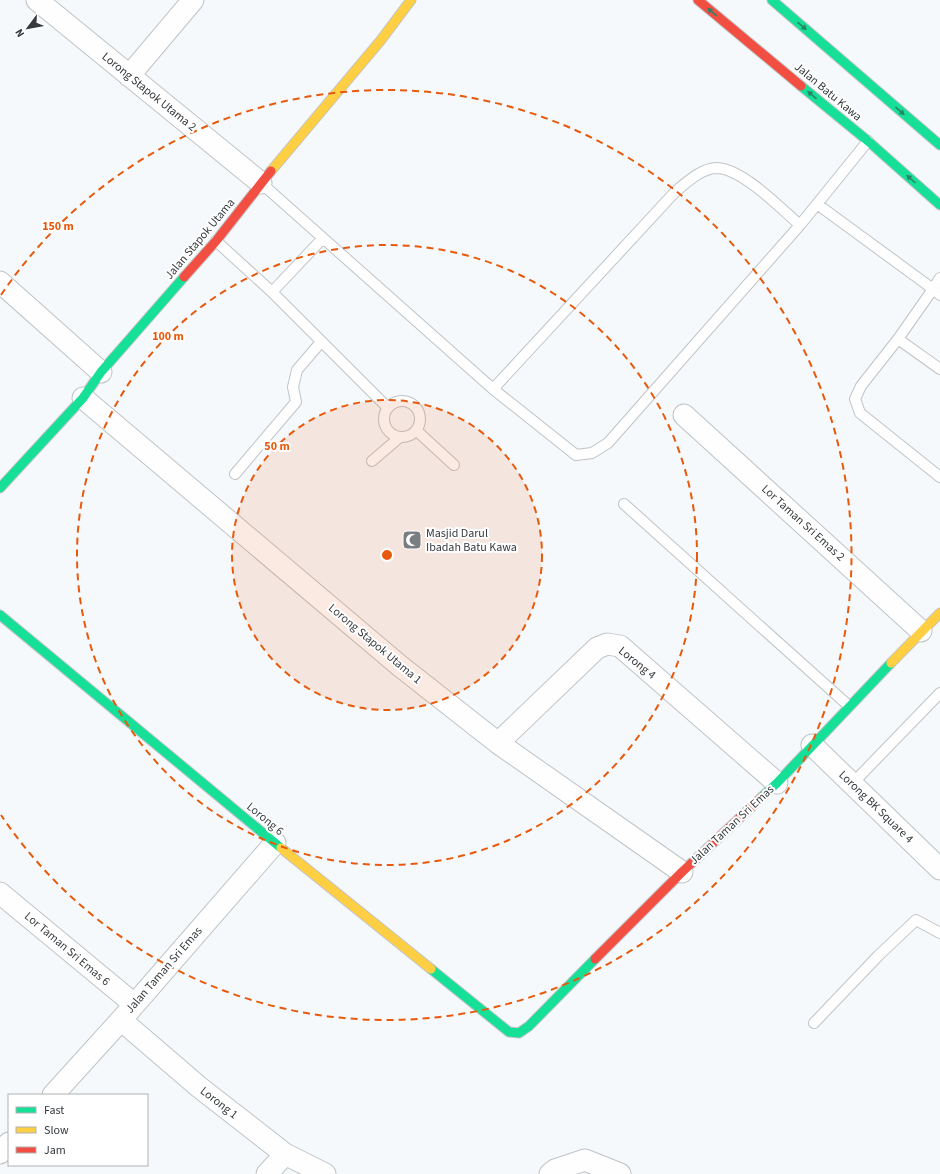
<svg xmlns="http://www.w3.org/2000/svg" width="940" height="1174" font-family="'Source Sans 3',sans-serif">
<rect width="100%" height="100%" fill="#f6f9fc"/>
<g fill="none" stroke-linecap="round" stroke-linejoin="round">
<defs>
<path id="lane" d="M261,183L493,389
M817,204L933,289L940,278
M800,225C780,208 743,169 717,168C701,168 686,183 675,192L493,389L576,455L592,453L608,443L800,225L868,141
M216,241L272,292L388,408
M272,292L323,238
M940,295L933,289L898,339L940,369
M898,339L861,386L855,399L860,413L940,477
M384 419a18 18 0 1 1 36 0a18 18 0 1 1-36 0Z
M417,431L454,465
M372,461L400,437
M235,474L296,402L293,387L297,370L321,342
M624,504L849,706
M852,784L940,693
M814,1023L878,956L916,920L940,933"/>
<path id="street" d="M37,0L261,183
M129,76L193,0
M0,282L101,372
M83,398L400,666L498,743L682,872
M684,415L921,631
M498,743L597,648L607,644L620,646L777,783
M812,745L940,869
M0,893L134,1004
M121,1020L199,1087L285,1154L325,1174
M53,1095L121,1020L275,843
M0,1153L9,1143
M267,1174L285,1154
M550,1174L555,1170L585,1160L620,1174"/>
<path id="fast" d="M772,0L940,145
M801,86L868,141L940,205
M0,488L83,398L101,372L184,277
M0,615L281,848
M762,797L777,783L891,663
M431,969L509,1032L519,1033L529,1026L595,959"/>
<path id="slow" d="M271,171L381,40L411,0
M891,663L940,613
M281,848L431,969"/>
<path id="jam" d="M698,0L801,86
M184,277L216,241L271,171
M595,959L682,872L762,797"/>
</defs>
<use href="#lane" stroke="#c0c3c6" stroke-width="12"/>
<use href="#street" stroke="#c0c3c6" stroke-width="23"/>
<use href="#fast" stroke="#c0c3c6" stroke-width="11"/>
<use href="#slow" stroke="#c0c3c6" stroke-width="11"/>
<use href="#jam" stroke="#c0c3c6" stroke-width="11"/>
<use href="#lane" stroke="#fefeff" stroke-width="10"/>
<use href="#street" stroke="#fefeff" stroke-width="21"/>
<use href="#fast" stroke="#16e098" stroke-width="9"/>
<use href="#slow" stroke="#ffcf43" stroke-width="9"/>
<use href="#jam" stroke="#f24e42" stroke-width="9"/>
</g>
<defs><path id="oneway-solid" d="M-6-.8H1V-3.2L6.5 0L1 3.2V.8H-6Z"/></defs>
<g fill="#288566">
<use href="#oneway-solid" transform="translate(712 12) rotate(-140)"/>
<use href="#oneway-solid" transform="translate(802 26) rotate(41)"/>
<use href="#oneway-solid" transform="translate(812 95) rotate(-140)"/>
<use href="#oneway-solid" transform="translate(900 111) rotate(41)"/>
<use href="#oneway-solid" transform="translate(911 179) rotate(-138)"/>
</g>
<circle cx="387" cy="555" r="155" fill="#e8590c" fill-opacity=".12"/>
<g fill="none" stroke="#e8590c" stroke-width="2" stroke-dasharray="7 5">
<circle cx="387" cy="555" r="155"/>
<circle cx="387" cy="555" r="310"/>
<path d="M1 295A465 465 0 1 1 1 815"/>
</g>
<defs>
<symbol id="mosque-square" viewBox="-11 -11 22 22"><rect x="-9" y="-9" width="18" height="18" rx="4" fill="#7a7e80" stroke="#fff"/><path d="M3.5-4.9A6 6 0 1 0 3.5 4.9A5 5 0 1 1 3.5-4.9Z" fill="#fff"/></symbol>
</defs>
<g fill-rule="evenodd">
<use href="#mosque-square" x="401" y="529" width="22" height="22"/>
</g>
<g text-anchor="middle" dominant-baseline="central" stroke-width="4" stroke-linejoin="round" paint-order="stroke">
<g font-size="12" fill="#373b3e" stroke="#fff">
<text transform="translate(149 92) rotate(39)">Lorong Stapok Utama 2</text>
<text transform="translate(828 92) rotate(40)">Jalan Batu Kawa</text>
<text transform="translate(200 239) rotate(-50)">Jalan Stapok Utama</text>
<text transform="translate(803 523) rotate(42)">Lor Taman Sri Emas 2</text>
<text transform="translate(375 644) rotate(40)">Lorong Stapok Utama 1</text>
<text transform="translate(637 663) rotate(39)">Lorong 4</text>
<text transform="translate(876 807) rotate(44)">Lorong BK Square 4</text>
<text transform="translate(265 819) rotate(40)">Lorong 6</text>
<text transform="translate(732 825) rotate(-43)">Jalan Taman Sri Emas</text>
<text transform="translate(67 949) rotate(40)">Lor Taman Sri Emas 6</text>
<text transform="translate(164 970) rotate(-49)">Jalan Taman Sri Emas</text>
<text transform="translate(219 1103) rotate(38)">Lorong 1</text>
</g>
<g font-size="12" fill="#373b3e" stroke="#fff" text-anchor="start">
<text x="426" y="533">Masjid Darul<tspan x="426" dy="14">Ibadah Batu Kawa</tspan></text>
</g>
</g>
<circle cx="387" cy="555" r="6" fill="#e8590c" stroke="#fff" stroke-width="2"/>
<g font-size="12" text-anchor="middle" font-weight="bold" fill="#e8590c" stroke="#fff" stroke-width="4" stroke-linejoin="round" paint-order="stroke">
<text x="58" y="230">150 m</text>
<text x="168" y="340">100 m</text>
<text x="277" y="450">50 m</text>
</g>
<rect x="8" y="1094" width="140" height="72" fill="#ffffff" stroke="#afb1b2"/>
<rect x="16" y="1107" width="20" height="6" fill="#16e098" stroke="#afb1b2"/>
<text x="44" y="1114" font-size="12" fill="#373b3e">Fast</text>
<rect x="16" y="1127" width="20" height="6" fill="#ffcf43" stroke="#afb1b2"/>
<text x="44" y="1134" font-size="12" fill="#373b3e">Slow</text>
<rect x="16" y="1147" width="20" height="6" fill="#f24e42" stroke="#afb1b2"/>
<text x="44" y="1154" font-size="12" fill="#373b3e">Jam</text>
<g transform="translate(28 28) rotate(238)" stroke="#ffffff" stroke-width="3" paint-order="stroke">
<path d="M0-3L7 15L0 10L-7 15Z" fill="#373b3e"/>
<text y="-6" font-size="11" font-weight="bold" text-anchor="middle" fill="#373b3e">N</text>
</g>
</svg>
